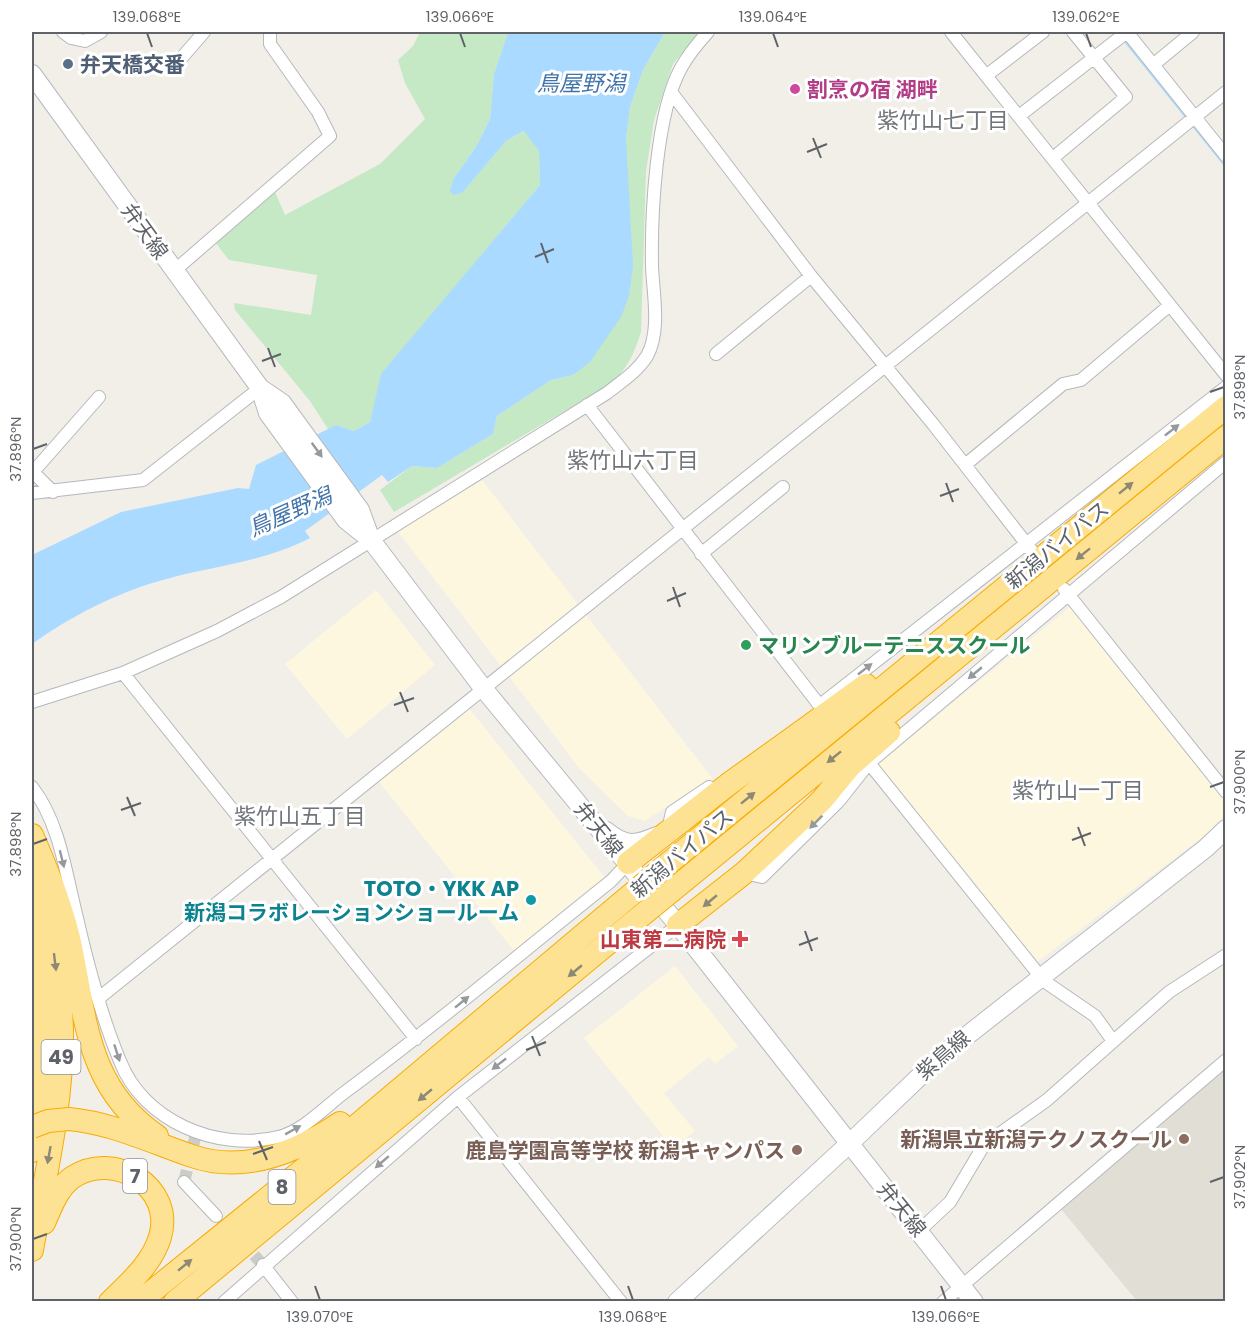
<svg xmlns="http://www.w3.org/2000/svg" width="1257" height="1333" font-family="Poppins,'Noto Sans JP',sans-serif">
<rect width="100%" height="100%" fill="#f1efe8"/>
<path fill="#fef7e0" d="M482,480L712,778L645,821L628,816L580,769L396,529Z
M376,590L435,665L347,739L285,664Z
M1070,607L1225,800V815L1209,832L1036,963L877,765Z
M467,706L606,879L515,952L376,778Z
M675,966L738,1046L715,1064L709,1057L664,1093L695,1131L673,1148L584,1038Z"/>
<path fill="#e1ded6" d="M1225,1069V1301H1137L1061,1209Z"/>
<path fill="#c5e8c5" d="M420,32H508L494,74L490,119L476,147L454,178L463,192L506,141L525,131L539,151L540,185L382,374L370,422L354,431L336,425L328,429L310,401L235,310L234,303L311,315L317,275L229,260L215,242L275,192L285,215L380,164L425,119L405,83L398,60L413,46Z
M665,32H699L673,64L654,120L646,171L641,332C634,354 628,367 612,383L394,512L380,490L412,466L437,468L493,434L497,416L551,380L573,375L621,317L626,139L630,107L643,70Z"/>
<path fill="#aadaff" d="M508,32H665L643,70L630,107L626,139L633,266L629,296L621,317L590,362L573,375L551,380L497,416L493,434L437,468L412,466L388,482L382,475L305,531L310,538C262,563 210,566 159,581C114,594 70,617 32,644V555L121,512L238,488L249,489L256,465L336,425L354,431L370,422L381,374L540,185L539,151L524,131L506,141L463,192L453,195L450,191L454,178L476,147L490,119L494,74Z"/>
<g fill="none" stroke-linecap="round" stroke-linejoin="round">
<path stroke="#aadaff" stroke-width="3" d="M1123,38L1188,119
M1192,124L1226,166"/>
<path stroke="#ccccc8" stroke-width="12" stroke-dasharray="12 6" stroke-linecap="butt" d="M184,1182L196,1134
M242,1242L263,1265"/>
<defs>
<path id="street" d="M63,32L71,38L85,41L101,32
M951,32L1226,375
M1127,32L1226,156
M1153,65L1193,32
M172,69L204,32
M987,75L1043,32
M671,92L811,276L933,424L1032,551
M1019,116L1127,32
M1053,158L1126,97L1073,32
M174,271L330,136L318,112L270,44V32
M716,354L811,276
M587,405L820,706
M965,465L1063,384L1081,380L1170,305
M32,471L53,492
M33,472L99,397
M32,493L143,480L260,388
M701,554L783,487
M1064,589L1226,792
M123,673L416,1039
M32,702L123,673L217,631L281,597L607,393C621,382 637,372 647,356C661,331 653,293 652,266C651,214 656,113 681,68C688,55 698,43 708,32
M824,702L1226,387
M869,763L1044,981L1095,1016L1113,1041
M32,787C60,823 66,875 77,918C88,966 101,1016 120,1061C143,1121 217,1152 278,1137C302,1132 325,1107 345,1092C436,1025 522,952 611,881L628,863
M668,830L672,812L709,787
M744,873L762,877L839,801L869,763L1226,462
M99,998L1226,92
M458,1097L621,1302
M184,1182L216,1216
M919,1231L950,1202L984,1145L1047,1100L1169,992L1226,955
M263,1265L292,1302
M224,1302L458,1097L678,925
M943,1302L1226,1060"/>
<path id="secondary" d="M32,74L260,388L282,403L360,510L371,540
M260,388L268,413L346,520L371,540L483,688L678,925L974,1302
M606,831C625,847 636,845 657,836
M677,1302L849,1144L941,1056L1206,848L1226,829"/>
<path id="highway" d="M32,835C47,869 60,902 69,938C86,1015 85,1087 157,1136
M670,862L1226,407
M628,863L730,783L866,685
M32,864C48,918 60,973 62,1029C63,1103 45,1178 32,1250
M685,880L1226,437
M32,922C47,998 46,1076 32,1151
M678,925L744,873L822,800L850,766L889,732
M69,1119C112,1123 151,1142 192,1156C244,1174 297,1152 340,1123
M44,1223C51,1207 58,1187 73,1177C114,1150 175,1187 160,1237C152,1264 129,1283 110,1302
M139,1302L331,1147L620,904
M175,1302L636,920"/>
</defs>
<use href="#street" stroke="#b5b8bc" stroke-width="14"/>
<use href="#secondary" stroke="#b6babf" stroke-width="20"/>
<use href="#highway" stroke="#f9ab00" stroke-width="24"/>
<use href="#street" stroke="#fff" stroke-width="12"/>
<use href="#secondary" stroke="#fff" stroke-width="18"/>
<use href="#highway" stroke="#fde293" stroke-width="22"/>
<defs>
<path id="highway-bridge" d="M620,904L670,862
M636,920L685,880
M32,1127L48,1121L69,1119"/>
</defs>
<use href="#highway-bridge" stroke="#f9ab00" stroke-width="24" stroke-linecap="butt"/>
<use href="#highway-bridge" stroke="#fde293" stroke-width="22"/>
</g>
<defs><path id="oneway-solid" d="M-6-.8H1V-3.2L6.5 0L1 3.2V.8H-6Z" transform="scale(1.5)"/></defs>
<g fill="#979a9d">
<use href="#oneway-solid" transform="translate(1172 430) rotate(-38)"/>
<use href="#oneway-solid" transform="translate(317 450) rotate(54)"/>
<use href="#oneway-solid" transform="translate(865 669) rotate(-38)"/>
<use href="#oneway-solid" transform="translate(975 673) rotate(140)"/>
<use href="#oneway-solid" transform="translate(816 822) rotate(135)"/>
<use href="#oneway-solid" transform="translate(62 859) rotate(76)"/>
<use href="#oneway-solid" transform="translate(462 1002) rotate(-39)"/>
<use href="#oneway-solid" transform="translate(117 1053) rotate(72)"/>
<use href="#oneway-solid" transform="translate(499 1064) rotate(142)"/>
<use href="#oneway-solid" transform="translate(293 1130) rotate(-29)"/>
<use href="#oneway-solid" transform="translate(382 1162) rotate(139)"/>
</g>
<g fill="#8e8975">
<use href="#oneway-solid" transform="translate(1126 488) rotate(-39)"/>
<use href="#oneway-solid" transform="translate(1083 554) rotate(141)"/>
<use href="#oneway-solid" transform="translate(834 757) rotate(141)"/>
<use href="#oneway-solid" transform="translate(748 798) rotate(-39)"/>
<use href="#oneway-solid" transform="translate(710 901) rotate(140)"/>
<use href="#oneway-solid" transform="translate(55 962) rotate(83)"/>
<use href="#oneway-solid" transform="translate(575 971) rotate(140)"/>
<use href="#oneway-solid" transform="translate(425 1095) rotate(140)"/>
<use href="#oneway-solid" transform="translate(49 1155) rotate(100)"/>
<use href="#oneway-solid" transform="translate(185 1265) rotate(-39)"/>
</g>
<path fill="none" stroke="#5f6368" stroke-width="2" d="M147,33L152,47M460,33L465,47M773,33L778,47M1086,33L1091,47M813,138L821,158M807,152L827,144M541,243L548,263M535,257L554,249M268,348L275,367M262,361L281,354M1210,392L1224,387M33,449L47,444M946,483L953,502M940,496L959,489M673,587L680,607M667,601L686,593M400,692L408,712M394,705L414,698M1210,787L1224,782M127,797L135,816M121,810L141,803M1078,827L1085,846M1072,840L1091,833M33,844L47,839M805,931L812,951M799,945L818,938M532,1036L540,1056M526,1050L546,1042M259,1141L267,1160M253,1154L273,1147M1210,1182L1224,1177M33,1239L47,1234M315,1286L320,1300M628,1286L633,1300M941,1286L946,1300"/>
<circle fill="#5c6f8a" stroke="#fff" stroke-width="2" cx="68" cy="64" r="6"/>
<circle fill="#d1479c" stroke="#fff" stroke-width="2" cx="795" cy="89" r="6"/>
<circle fill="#2e9e5b" stroke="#fff" stroke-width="2" cx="746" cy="645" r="6"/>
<circle fill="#0f9aa8" stroke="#fff" stroke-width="2" cx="531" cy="900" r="6"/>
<path fill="#e0444e" stroke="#fff" stroke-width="2" d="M737 930h6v6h6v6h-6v6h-6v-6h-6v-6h6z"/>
<g fill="#8d6e63" stroke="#fff" stroke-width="2">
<circle cx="1184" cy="1139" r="6"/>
<circle cx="797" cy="1150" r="6"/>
</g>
<g text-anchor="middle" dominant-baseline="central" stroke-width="6" stroke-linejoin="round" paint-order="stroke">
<g fill="#fff" stroke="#8f9295" stroke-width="1.5">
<rect x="41.5" y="1040" width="39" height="34" rx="4.5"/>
<rect x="123" y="1159" width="24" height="34" rx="4.5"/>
<rect x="268.5" y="1170" width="27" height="34" rx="4.5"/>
</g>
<g font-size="20" font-weight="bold" fill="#5f6368">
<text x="61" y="1057">49</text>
<text x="135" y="1176">7</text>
<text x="282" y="1187">8</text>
</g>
<g font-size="21" font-weight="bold" fill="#4e5e75" stroke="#fff" text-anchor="start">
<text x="80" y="64">弁天橋交番</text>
</g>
<g font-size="21" font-weight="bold" fill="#b23c85" stroke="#fff" text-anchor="start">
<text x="807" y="89">割烹の宿 湖畔</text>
</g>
<g font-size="21" fill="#5f6368" stroke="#fff">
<text transform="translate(145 231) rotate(54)">弁天線</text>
<text transform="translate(1057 545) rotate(-39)">新潟バイパス</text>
<text transform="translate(599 829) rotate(51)">弁天線</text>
<text transform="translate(682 853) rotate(-40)">新潟バイパス</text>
<text transform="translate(943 1055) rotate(-41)">紫鳥線</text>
<text transform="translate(902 1209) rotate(51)">弁天線</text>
</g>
<g font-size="21" font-weight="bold" fill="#27864d" stroke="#fff" text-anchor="start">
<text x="758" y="645">マリンブルーテニススクール</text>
</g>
<g font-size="21" font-weight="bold" fill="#0d838f" stroke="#fff" text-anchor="end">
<text x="519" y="888">TOTO・YKK AP<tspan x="519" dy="24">新潟コラボレーションショールーム</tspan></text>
</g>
<g font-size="21" font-weight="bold" fill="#be3a42" stroke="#fff" text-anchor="end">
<text x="726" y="939">山東第二病院</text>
</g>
<g font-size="21" font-weight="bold" fill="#785e54" stroke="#fff" text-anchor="end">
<text x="1172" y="1139">新潟県立新潟テクノスクール</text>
<text x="785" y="1150">鹿島学園高等学校 新潟キャンパス</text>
</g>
<g font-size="22" font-style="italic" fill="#4174aa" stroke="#fff">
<text x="581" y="83">鳥屋野潟</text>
<text transform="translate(290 512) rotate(-24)">鳥屋野潟</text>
</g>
<g font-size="22" fill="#70757a" stroke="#fff">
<text x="943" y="120">紫竹山七丁目</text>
<text x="633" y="460">紫竹山六丁目</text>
<text x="1078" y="790">紫竹山一丁目</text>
<text x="300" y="816">紫竹山五丁目</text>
</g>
</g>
<rect width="1257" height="1333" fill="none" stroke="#ffffff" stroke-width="66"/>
<rect x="33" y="33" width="1191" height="1267" fill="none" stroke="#5f6368" stroke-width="2"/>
<g font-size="15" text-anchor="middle" fill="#5f6368">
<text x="147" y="22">139.068°E</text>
<text x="460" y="22">139.066°E</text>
<text x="773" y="22">139.064°E</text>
<text x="1086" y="22">139.062°E</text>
<text transform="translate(1240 387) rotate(-90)" y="5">37.898°N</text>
<text transform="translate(16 449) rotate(-90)" y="5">37.896°N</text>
<text transform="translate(1240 782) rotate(-90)" y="5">37.900°N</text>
<text transform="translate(16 844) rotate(-90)" y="5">37.898°N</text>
<text transform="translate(1240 1177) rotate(-90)" y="5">37.902°N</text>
<text transform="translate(16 1239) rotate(-90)" y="5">37.900°N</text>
<text x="320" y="1322">139.070°E</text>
<text x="633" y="1322">139.068°E</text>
<text x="946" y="1322">139.066°E</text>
</g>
</svg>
